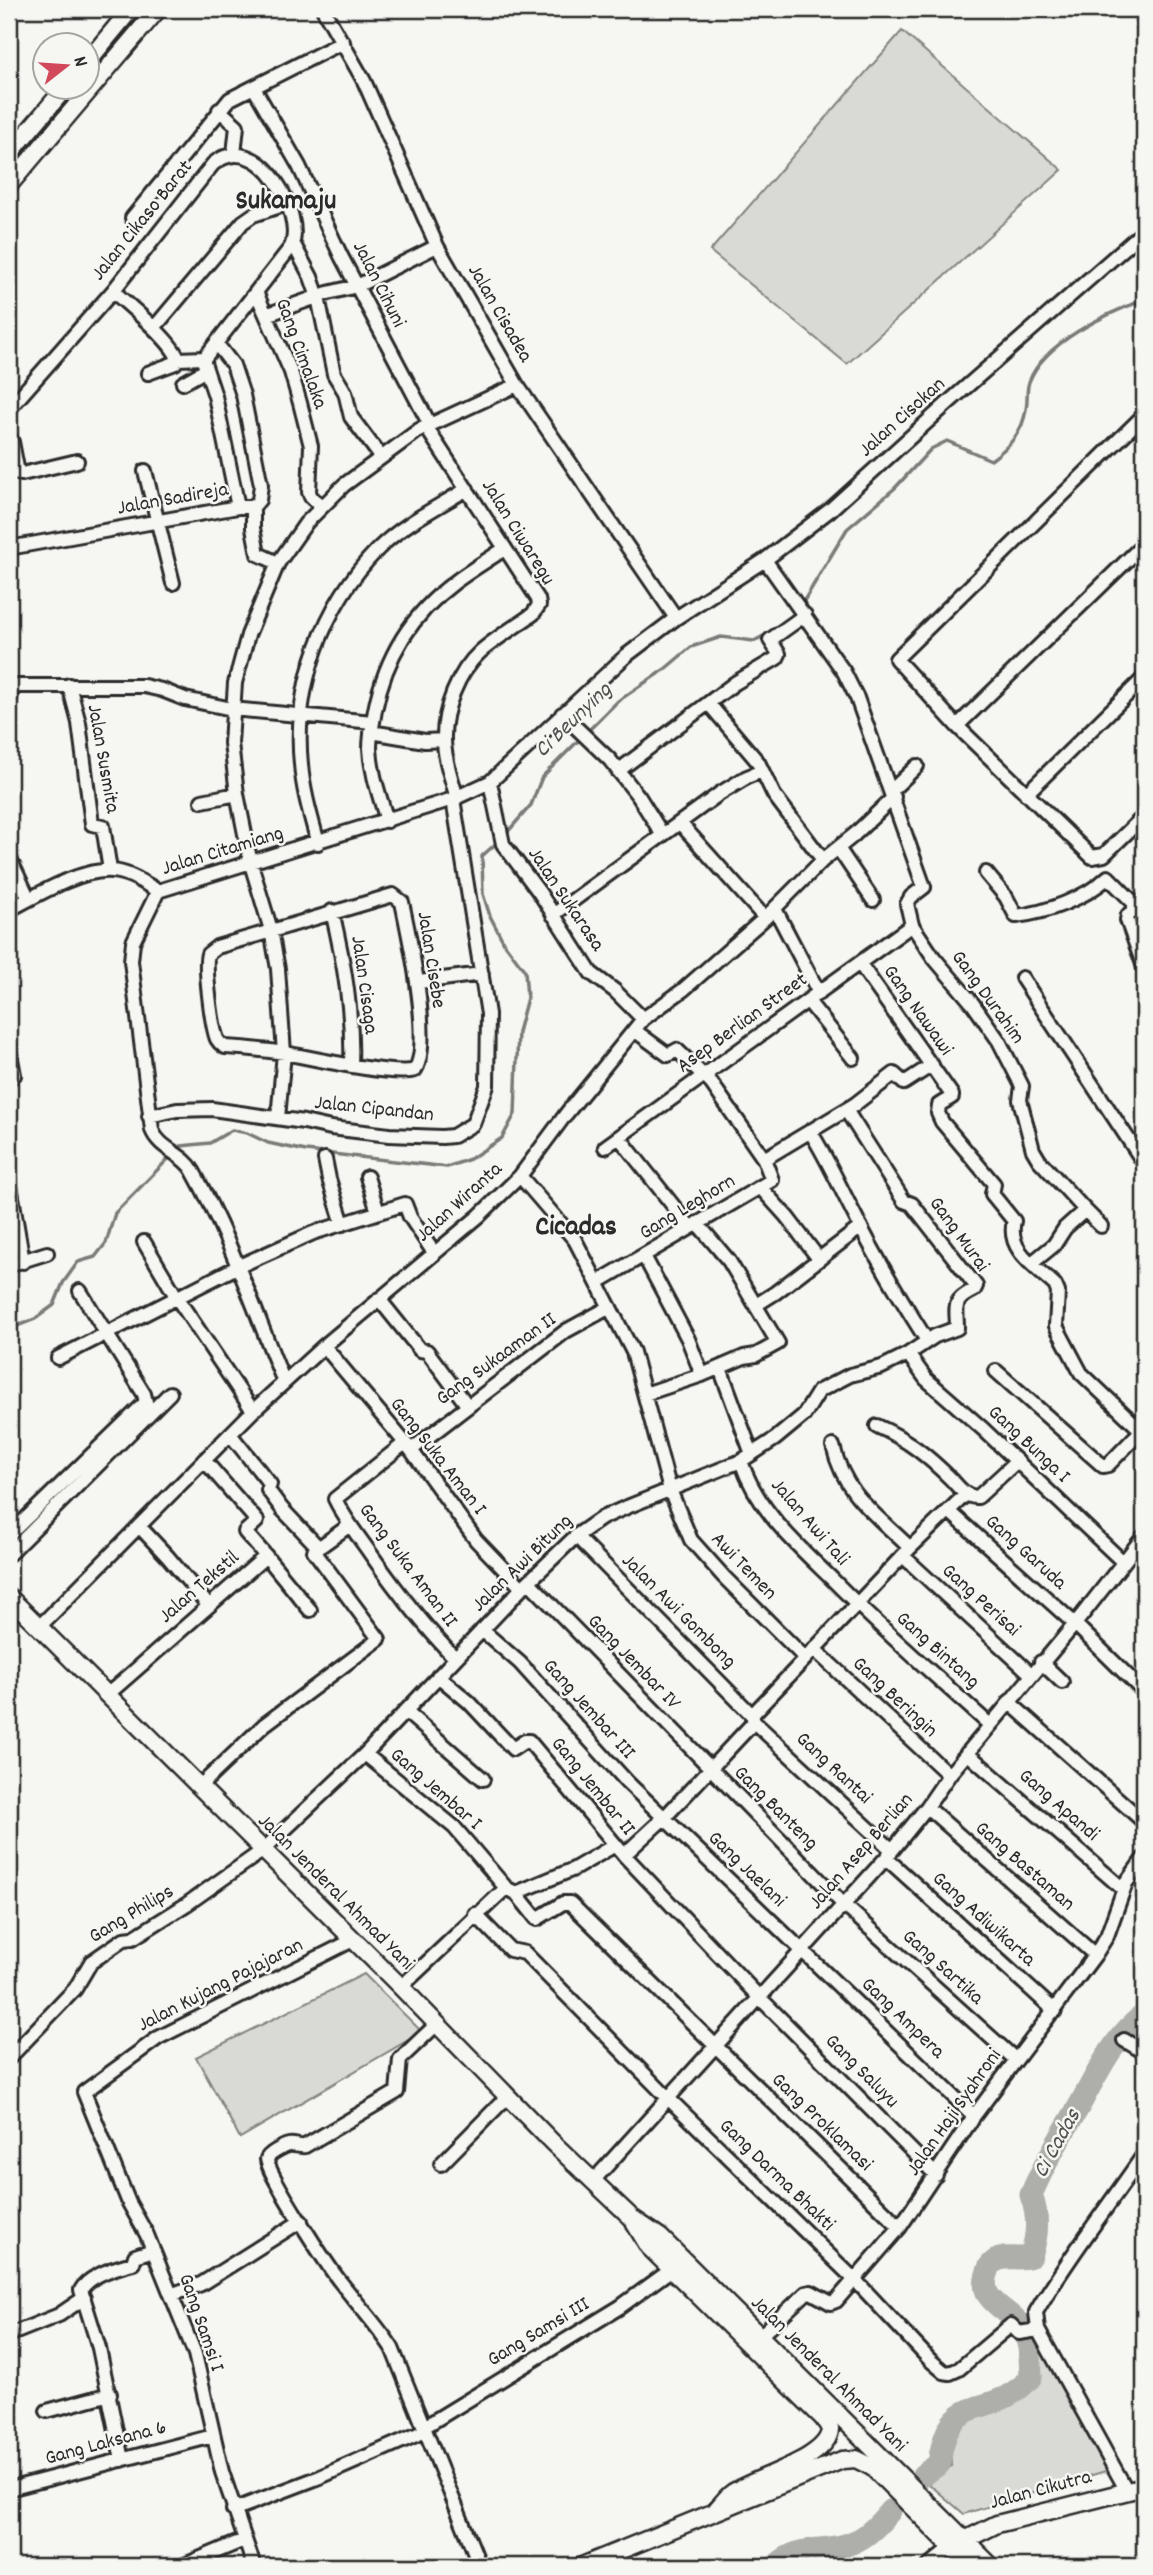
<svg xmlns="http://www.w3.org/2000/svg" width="1153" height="2575" font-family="Dekko,sans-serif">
<rect width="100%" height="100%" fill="#f6f6f2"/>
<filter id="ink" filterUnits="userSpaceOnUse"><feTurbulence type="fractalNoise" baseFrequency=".0143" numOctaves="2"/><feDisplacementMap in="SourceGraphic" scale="14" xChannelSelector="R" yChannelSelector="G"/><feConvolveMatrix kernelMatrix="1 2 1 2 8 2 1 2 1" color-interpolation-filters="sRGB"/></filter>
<g filter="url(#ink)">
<path fill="#d9d9d5" stroke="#828280" stroke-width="2" d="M902,31L1062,170L847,364L710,251Z
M364,1974L422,2032L240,2138L196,2057Z
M1029,2339H1039L1109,2470L964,2514L929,2484L951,2466L950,2442L968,2401L988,2408C1028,2390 1033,2384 1029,2339Z"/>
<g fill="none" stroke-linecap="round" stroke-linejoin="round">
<path stroke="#7a7a78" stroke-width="3.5" d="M787,621L802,604L847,529L895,488L931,449L947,441L991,460C1009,447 1023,432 1026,409C1028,400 1026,390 1029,382C1043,343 1107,313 1144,300
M587,732L618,701L665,669L691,647L721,637L754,641L775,630
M505,835L531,805L542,777L581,738
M177,1150L181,1146L210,1143L232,1130L247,1133L268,1143L306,1151L447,1167L470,1159L502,1138L515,1114L518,1032L527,998L525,971L504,943L490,916L483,894L482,856L500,840
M9,1337L14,1327L35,1319L54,1305L63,1283L78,1262L95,1257L106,1243L115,1213L171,1156"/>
<path stroke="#aeaeab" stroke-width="23" d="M923,2475L939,2464C949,2385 990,2424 1031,2377C1030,2360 1031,2344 1023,2329C1012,2309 977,2303 987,2274C989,2268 989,2265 995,2261C1007,2254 1018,2261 1031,2256C1038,2234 1039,2217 1031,2195C1044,2164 1061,2136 1078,2108C1096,2076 1113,2037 1144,2015
M776,2566C801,2541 830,2555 858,2540C870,2534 881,2522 890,2511"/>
<defs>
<path id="minor" d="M323,9L364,81L437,246L517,385L676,618
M254,88L299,166L341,256L430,425
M219,110L237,126L234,154
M132,218L230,99L343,42
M293,243L311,277L318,297L334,374L345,392L351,417L381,457
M113,291C128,305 172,340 178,359
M256,292L291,372L300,403L311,446L309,492L311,497L322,507
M266,315L328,293L357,286L437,246
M154,328L243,222L253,215L286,204
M216,343L233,365L243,395L261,485L259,500L253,507
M148,373L175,363L178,359L204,358
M183,383L206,370
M9,409L113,291L213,164C259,126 306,217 291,247L203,360L215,396L238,507
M1144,415L896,659L957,726L1092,857L1104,855L1144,816
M426,427L538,599L539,605L533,614C515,627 496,638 480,652C458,672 443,710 444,740C444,759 452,780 457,798
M9,438L12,442L18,473L22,474L77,461
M145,471L173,583
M253,507V528L258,554L278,563
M9,548L238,507H253
M69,685L79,723L92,824L103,826L110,870
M9,686H144L162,690L185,699L232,709L373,722
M9,702L12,691L16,686
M709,704L758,762L774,795L823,860
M562,714L610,760L639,797L662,834
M957,726L1144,544
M371,732L425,741L444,740
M618,771L735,683L777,658L779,654L770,640L805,615
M490,782L503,844L539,892L591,973L615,991L643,1019
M891,791L917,766
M1026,794L1144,678
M202,801L237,794
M387,821C380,797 371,773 370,748C370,735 373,723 375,710C385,658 412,614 455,582C471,570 488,560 504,549
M680,823L765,918
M318,843C311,817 303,791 301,764C293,687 324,604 378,549C403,524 438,507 467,489
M838,848L873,900
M9,857L29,899
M986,873L1006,897L1016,916C1046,913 1086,898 1108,877L1133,902L1135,910
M393,895L402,902C409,936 433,1042 415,1070C395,1077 311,1058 285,1053C265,1050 245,1048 225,1047C221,1044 220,1044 217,1039C212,1027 204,966 208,954L217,947Z
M775,909L819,993
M9,910C35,896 82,868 112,871C129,872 144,883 158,891
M1135,910L1128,915L1127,920L1144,967
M332,911C344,962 353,1013 351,1065
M553,915L719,794L747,777L762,771
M912,925L934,958L973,1004L999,1041L1022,1086L1020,1100L1033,1150L1039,1160L1085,1210L1065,1228L1054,1245L1032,1263
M860,964L952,1095V1097L939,1105L938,1113L942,1122L994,1184L992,1194L1014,1221C1006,1250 1036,1267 1055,1285L1058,1292L1056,1326L1081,1373L1144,1433
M1022,978L1144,1163
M419,982L482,974
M808,1001L853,1058
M634,1030L668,1055L677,1050L703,1075
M9,1048L14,1075L9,1079
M149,1116L177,1110L212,1109L304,1122L331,1128L389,1135L442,1137L453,1136L473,1124L487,1086L488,1014L453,799
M278,1118L284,1053L278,969L271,930L251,864L237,794L231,743L235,683L248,635L278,563L306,523L344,485L419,430L517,385
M810,1131C827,1158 839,1185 853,1212C875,1256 900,1298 926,1339
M619,1137L690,1227
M605,1147L912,925L907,904L911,897L924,887L857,698L844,672L765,560
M325,1159L329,1179L343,1224
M764,1159L854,1105L894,1074L904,1083L932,1065
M520,1176L575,1240L633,1352L670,1490L691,1540L724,1577L805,1658
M367,1177L378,1212
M9,1179L23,1262
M760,1187L787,1217L819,1259
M1085,1210L1101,1226
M144,1242L177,1298L253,1411
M644,1256L688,1339L702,1375
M9,1265L47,1253
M598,1282L772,1180L764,1159L705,1074
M379,1299L420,1350L427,1351L467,1405
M756,1305L775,1293L861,1227
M324,1346L411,1450L476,1540L522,1588
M908,1354L926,1379L983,1429L1123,1562
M58,1358L237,1267L313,1233L405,1204L410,1217L434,1253
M720,1368L752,1454
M996,1371L1103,1466L1108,1465L1142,1430
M284,1382C255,1312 230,1237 193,1171C184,1154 159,1149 152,1130L131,961L133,942L158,891L453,799L490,782L627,655L676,618L765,560L830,510L949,402L1144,231
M645,1394L702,1375L744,1357L756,1355L778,1343L729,1261L697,1223
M877,1426C907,1439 929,1457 952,1480C959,1488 967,1498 978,1497L1016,1462
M230,1434L270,1484L268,1490L282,1509L319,1548
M405,1443L335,1499C344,1518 358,1536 370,1553C396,1590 424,1626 455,1658
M833,1446C845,1496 876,1514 910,1548
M411,1450L566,1331L610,1307
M204,1460L257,1521L245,1532L266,1556
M741,1461C757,1510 796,1544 832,1579C882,1630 937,1677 990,1725
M949,1511L1075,1624L1139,1687L1144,1685
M139,1526L168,1557L208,1605
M9,1535L146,1402L144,1394L80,1291
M576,1536L752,1715L754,1722L892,1850
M9,1554L170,1393
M903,1556L1031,1674
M529,1582L844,1905L1016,2060
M39,1627L253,1411L324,1346L479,1216L520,1176L566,1114L643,1019L683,990L765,918L823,860L854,835L894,797
M482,1630L520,1663L628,1783L974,2116
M814,1649L949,1775
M1041,1662L1062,1682
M438,1676L469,1702L513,1749L525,1741H529L624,1855L759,1997L936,2175
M107,1695L266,1556L310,1610
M1009,1702L1144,1822
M405,1711L483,1779
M752,1715L910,1548L966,1494
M967,1753L1123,1889
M365,1754L454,1827L506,1888
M199,1787L264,1725L379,1639L314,1551L350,1525
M927,1807L1095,1955
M624,1855L664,1818L754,1722
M886,1858L1055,2011
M516,1893L537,1919L563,1903H570L900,2227
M475,1914L510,1950L525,1953L669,2099L856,2281L930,2360L944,2372L950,2373L959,2369L1011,2325L1019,2333L1038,2330
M401,1987L506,1888L516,1893L574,1869L615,1845
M437,2024L400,2059L397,2092L305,2146C300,2147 294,2144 289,2145C284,2146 268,2154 267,2159C264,2169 331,2271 342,2284C359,2306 377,2325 392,2348L480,2566
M1124,2040L1144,2052
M9,2058L75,1989L91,1962L124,1939L133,1938L187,1904L262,1851L365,1754L522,1588L576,1536L602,1518L627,1507L741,1461L775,1439L804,1415L819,1391L850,1375L882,1367L908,1354L935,1336L957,1328C957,1307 951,1301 974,1290L976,1286L912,1204L904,1201L846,1110
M441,2164L508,2096
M593,2181L886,1858L927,1807L949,1775L1075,1624L1144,1536
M171,2295L201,2284L301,2221
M9,2335L59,2315L84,2298
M760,2336L806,2293L811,2292L831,2303L836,2301L900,2227L974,2116L1095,1955L1107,1936L1126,1883L1144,1858
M47,2411L110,2394
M424,2427L620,2307L672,2269
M122,2460L99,2348L81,2290C89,2275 117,2267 133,2263L135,2256L153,2250
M9,2489L213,2436
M1127,2491L1038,2330L1036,2312C1068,2257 1108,2207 1144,2154
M233,2510L320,2477L425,2431
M182,2566L244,2540
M254,2566L222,2472L195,2354L147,2235L129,2203L84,2092L158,2038L353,1940
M929,2566L952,2547"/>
<path id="major" d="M88,61L131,9
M9,154L65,88
M9,185L158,9
M9,1597L401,1987L553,2143L632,2218L660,2237L991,2566
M635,2224L649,2247L823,2418L830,2428C831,2459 755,2477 732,2493C726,2497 722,2504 717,2509
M957,2544L997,2524L1144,2487
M582,2566L842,2460L856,2459L872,2467L971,2566"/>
</defs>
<use href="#minor" stroke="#2b2b2b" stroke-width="18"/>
<use href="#major" stroke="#2b2b2b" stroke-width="21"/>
<use href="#minor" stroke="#f6f6f2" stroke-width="12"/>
<use href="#major" stroke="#f6f6f2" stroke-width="16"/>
</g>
</g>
<g text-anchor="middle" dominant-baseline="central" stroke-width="5" stroke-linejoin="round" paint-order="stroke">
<g font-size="21" fill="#2b2b2b" stroke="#f6f6f2">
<text transform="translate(143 221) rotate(-51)">Jalan Cikaso Barat</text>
<text transform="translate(378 285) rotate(63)">Jalan Cihuni</text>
<text transform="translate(499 314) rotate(60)">Jalan Cisadea</text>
<text transform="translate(300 354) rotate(70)">Gang Cimalaka</text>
<text transform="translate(903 418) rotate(-42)">Jalan Cisokan</text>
<text transform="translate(173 500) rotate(-10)">Jalan Sadireja</text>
<text transform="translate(517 533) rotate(58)">Jalan Ciwaregu</text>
<text transform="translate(102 759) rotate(80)">Jalan Susmita</text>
<text transform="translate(223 852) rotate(-17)">Jalan Citamiang</text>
<text transform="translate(565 900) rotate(56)">Jalan Sukarasa</text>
<text transform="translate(430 960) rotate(81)">Jalan Cisebe</text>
<text transform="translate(363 985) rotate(82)">Jalan Cisaga</text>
<text transform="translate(987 998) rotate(54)">Gang Durahim</text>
<text transform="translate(917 1011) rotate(55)">Gang Nawawi</text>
<text transform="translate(743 1024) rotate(-36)">Asep Berlian Street</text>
<text transform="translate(374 1110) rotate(6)">Jalan Cipandan</text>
<text transform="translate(460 1203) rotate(-42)">Jalan Wiranta</text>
<text transform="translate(688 1208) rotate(-31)">Gang Leghorn</text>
<text transform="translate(958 1235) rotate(54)">Gang Murai</text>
<text transform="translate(497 1360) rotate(-36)">Gang Sukaaman II</text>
<text transform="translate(1028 1445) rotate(43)">Gang Bunga I</text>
<text transform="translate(437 1457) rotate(52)">Gang Suka Aman I</text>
<text transform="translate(809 1523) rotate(49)">Jalan Awi Tali</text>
<text transform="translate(1025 1553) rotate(42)">Gang Garuda</text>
<text transform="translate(523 1564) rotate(-44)">Jalan Awi Bitung</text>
<text transform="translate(407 1566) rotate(53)">Gang Suka Aman II</text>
<text transform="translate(743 1567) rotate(46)">Awi Temen</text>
<text transform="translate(200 1588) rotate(-41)">Jalan Tekstil</text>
<text transform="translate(980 1601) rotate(42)">Gang Perisai</text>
<text transform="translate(678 1612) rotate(45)">Jalan Awi Gombong</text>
<text transform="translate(937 1651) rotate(42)">Gang Bintang</text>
<text transform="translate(633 1663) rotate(46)">Gang Jembar IV</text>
<text transform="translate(894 1698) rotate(43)">Gang Beringin</text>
<text transform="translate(588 1710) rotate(48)">Gang Jembar III</text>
<text transform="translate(833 1769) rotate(43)">Gang Rantai</text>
<text transform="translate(592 1787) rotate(51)">Gang Jembar II</text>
<text transform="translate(435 1790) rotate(41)">Gang Jembar I</text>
<text transform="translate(1058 1806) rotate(41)">Gang Apandi</text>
<text transform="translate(775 1809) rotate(45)">Gang Banteng</text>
<text transform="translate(862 1852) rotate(-49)">Jalan Asep Berlian</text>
<text transform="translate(1024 1867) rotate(41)">Gang Bastaman</text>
<text transform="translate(746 1870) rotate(44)">Gang Jaelani</text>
<text transform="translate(335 1893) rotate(45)">Jalan Jenderal Ahmad Yani</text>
<text transform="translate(132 1915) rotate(-31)">Gang Philips</text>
<text transform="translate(983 1920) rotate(42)">Gang Adiwikarta</text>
<text transform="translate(942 1968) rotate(42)">Gang Sartika</text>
<text transform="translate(221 1986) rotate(-27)">Jalan Kujang Pajajaran</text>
<text transform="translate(902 2019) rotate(44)">Gang Ampera</text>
<text transform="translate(861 2072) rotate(45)">Gang Saluyu</text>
<text transform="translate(955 2113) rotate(-55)">Jalan Haji Syahroni</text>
<text transform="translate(821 2123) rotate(44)">Gang Proklamasi</text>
<text transform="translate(776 2176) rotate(44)">Gang Darma Bhakti</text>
<text transform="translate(200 2323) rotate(71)">Gang Samsi I</text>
<text transform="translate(539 2333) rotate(-31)">Gang Samsi III</text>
<text transform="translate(828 2375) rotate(45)">Jalan Jenderal Ahmad Yani</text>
<text transform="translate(106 2444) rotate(-15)">Gang Laksana 6</text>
<text transform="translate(1041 2491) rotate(-15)">Jalan Cikutra</text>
</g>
<g font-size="23" font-style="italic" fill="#525251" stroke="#f6f6f2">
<text transform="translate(574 721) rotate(-44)">Ci Beunying</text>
<text transform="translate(1058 2144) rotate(-61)">Ci Cadas</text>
</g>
<g font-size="28" font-weight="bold" fill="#2b2b2b" stroke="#f6f6f2">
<text x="286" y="203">Sukamaju</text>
<text x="576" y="1229">Cicadas</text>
</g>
</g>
<rect width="1153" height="2575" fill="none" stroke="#f6f6f2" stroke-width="35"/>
<rect x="18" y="18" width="1118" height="2540" fill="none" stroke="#2b2b2b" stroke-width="2.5" filter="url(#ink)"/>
<g transform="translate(66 66) rotate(73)"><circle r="33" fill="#f6f6f2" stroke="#a5a5a2" stroke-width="2"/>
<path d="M0-5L12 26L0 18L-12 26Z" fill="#d1495b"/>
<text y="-10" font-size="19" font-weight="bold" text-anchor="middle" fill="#2b2b2b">N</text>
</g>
</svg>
